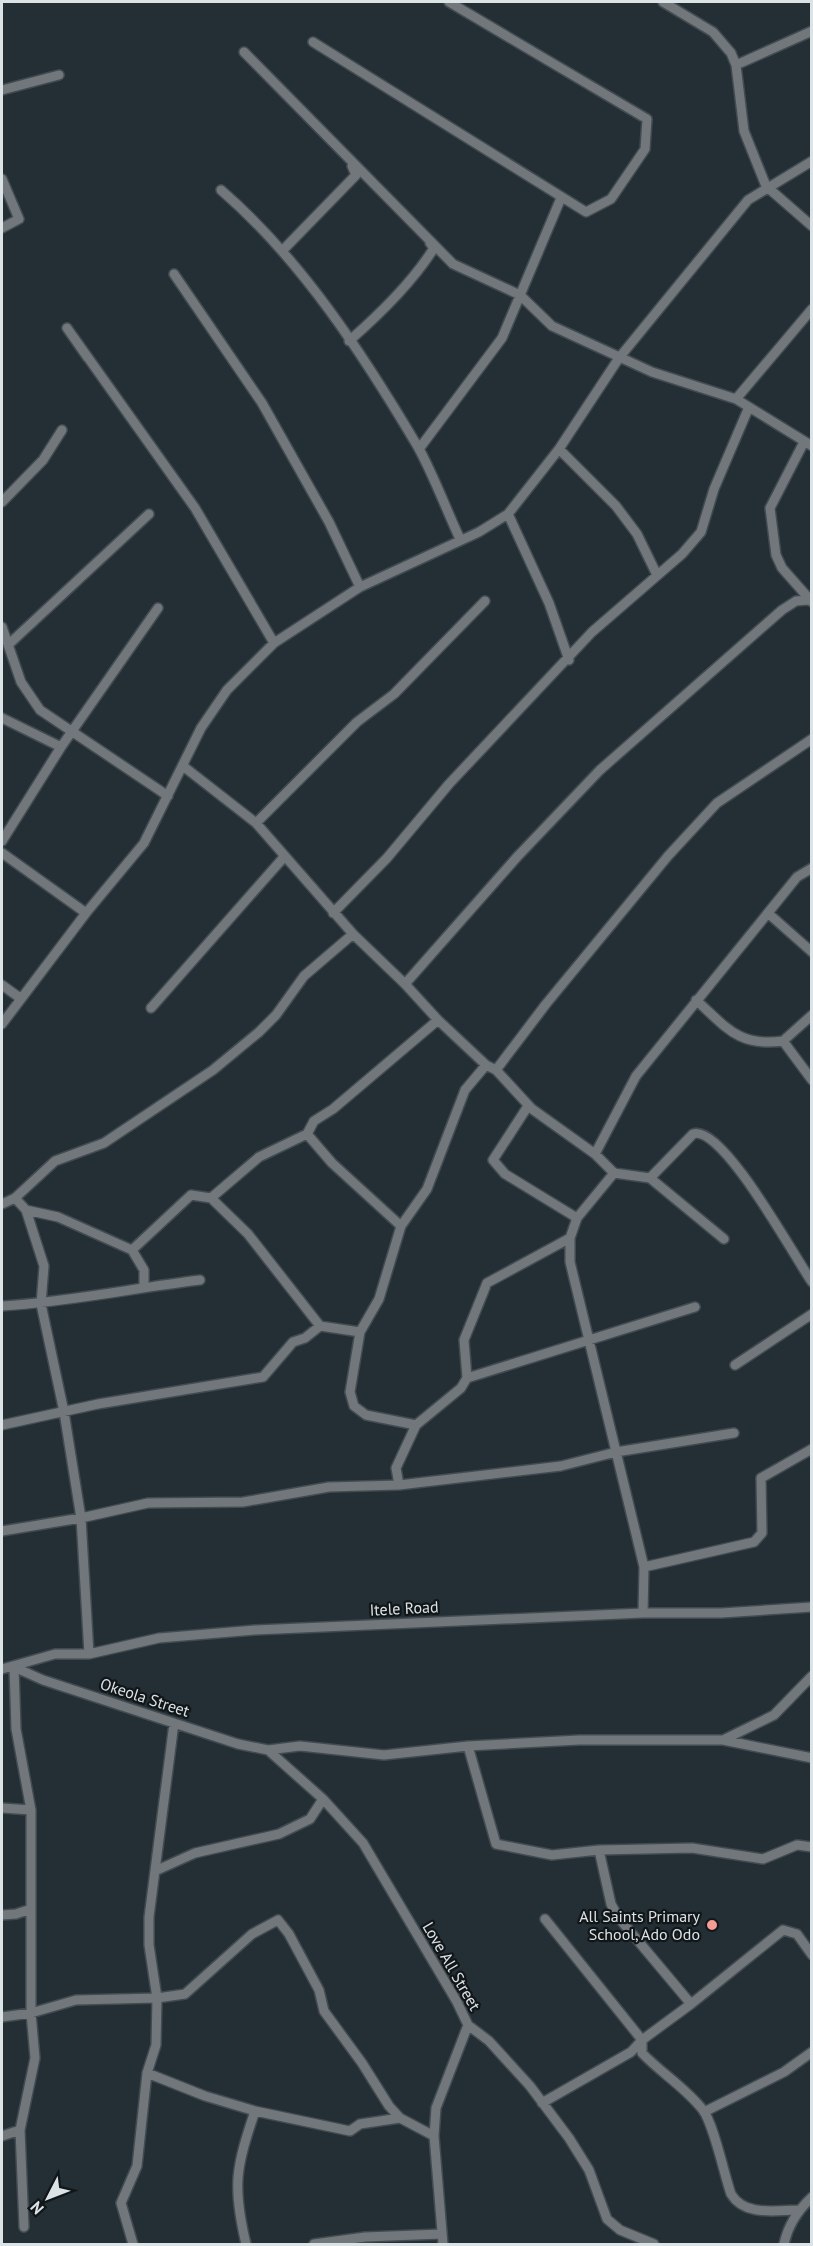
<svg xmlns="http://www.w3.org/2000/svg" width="813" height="2246" font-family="'PT Sans',sans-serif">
<rect width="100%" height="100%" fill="#232e35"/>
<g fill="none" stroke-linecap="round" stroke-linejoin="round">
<defs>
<path id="minor" d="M663,2L713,32L731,53L736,65L744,131L766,186L812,226
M313,42L586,212L611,199L645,149L647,119L449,2
M244,52L453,264L520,295L552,326L652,372L736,399L812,446
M736,65L812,31
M2,90L59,75
M2,179L19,219L2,228
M221,190C302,260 364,356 418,447C434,476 446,509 460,539
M283,250L356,175L352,166
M174,274L262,403L329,522L360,587
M349,341C380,314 412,283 434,248L430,243
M88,358L67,328L195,508L274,643
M736,399L812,309
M804,442L770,508L776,555L782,568L812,602
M419,449L502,338L561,198
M559,449L616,506L637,534L657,575
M2,502L43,460L62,430
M508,514L549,603L569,660
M2,627L21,682L40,710L168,796
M8,645L149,514
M2,718L61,747L158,608
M183,766L256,823L353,934L405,984L438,1020L486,1065L496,1070L532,1109L595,1154L614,1173L650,1178L724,1239
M256,823L357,722L394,694L485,601
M2,841L61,747
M2,853L86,913
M333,913L387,858L449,784L592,632L682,554L701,532L714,489L749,407
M769,914L812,952
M405,984L517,857L600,770L782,610L796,601L808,600
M2,985L20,998
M696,1000C727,1028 739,1047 783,1041
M151,1008L284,857
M812,1015L783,1041L812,1080
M2,1024L86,913L144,843L201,728L227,690L274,643L360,587L479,532L508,514L559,449L619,358L748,200L812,161
M496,1070L546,1004L668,856L717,803L812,739
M532,1109L528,1106L493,1160L505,1174L577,1218
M307,1134L332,1163L401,1226
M595,1154L636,1076L797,877L812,868
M614,1173L577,1218L570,1238V1262L644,1567L643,1613
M650,1178L693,1134C722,1123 795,1258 812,1282
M15,1198L26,1210L44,1266L41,1304L64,1412L81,1518L89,1654
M211,1198L248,1234L320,1326L360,1332
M2,1204L15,1198L55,1161L104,1143L213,1070L259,1032L276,1015L304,976L353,934
M26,1210L58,1217L132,1250L191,1195L211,1198L259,1157L307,1134L314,1121L333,1109L438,1020
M132,1250L144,1270V1286
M2,1306C68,1302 134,1288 200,1280
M735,1365L812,1314
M467,1378L464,1340L487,1283L570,1238
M2,1425L98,1404L263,1377L293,1342L305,1338L320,1326
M416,1425L366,1415L354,1406L350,1392L360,1332L379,1299L401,1226L427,1189L465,1090L486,1065
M399,1485L396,1468L416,1425L461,1388L467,1378L695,1307
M2,1531L81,1518L148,1503L243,1502L329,1487L399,1485L561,1466L616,1452L734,1433
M644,1567L754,1542L762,1533L761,1478L812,1449
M2,1669L55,1654H89L159,1638L255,1630L643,1613H721L812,1607
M723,1740L812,1758
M468,1746L579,1740H723L774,1715L812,1676
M268,1750L323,1799L363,1843L457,2002L468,2025L489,2041L530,2086L569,2138L589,2170L607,2219L620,2230L654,2244
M2,1808L31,1810
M155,1871L195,1853L279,1834L310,1819L323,1799
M2,1915L16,1914L31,1909
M545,1919L642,2040V2053C661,2073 685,2087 703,2110C714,2125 724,2174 731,2194C745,2217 776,2210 799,2210
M691,2004L783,1930L797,1934L812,1955
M2,2017L31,2013L76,2000L157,1998L149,1945V1917L174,1723
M147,2073L205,2096L255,2111C236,2168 232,2185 246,2244
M542,2103L631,2052L642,2040L691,2004L618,1917L611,1904L599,1850
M255,2111L350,2131L360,2124L400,2118
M704,2112L784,2072L812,2052
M2,2136L20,2130
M24,2227L20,2130L35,2058L31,2013V1810L16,1729L14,1667L43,1680L238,1744L268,1750L300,1746L384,1755L468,1746L496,1844L552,1855L599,1850L692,1848L763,1859L797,1845L812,1847
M133,2244L121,2203L137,2166L147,2073L156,2045L157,1998L185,1994L252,1934L278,1920L289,1934L319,1990L324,2011L362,2063L389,2106L400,2118L434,2136
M314,2244L365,2237L442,2234
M443,2244L434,2136L436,2108L468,2025
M784,2244C788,2225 797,2211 812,2197"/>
</defs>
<use href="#minor" stroke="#414b51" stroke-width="12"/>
<use href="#minor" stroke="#71777a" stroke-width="9"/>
</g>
<circle fill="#f59c93" stroke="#111619" stroke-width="2" cx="712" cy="1925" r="6"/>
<g text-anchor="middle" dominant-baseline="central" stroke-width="4.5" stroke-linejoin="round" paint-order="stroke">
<g font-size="16" fill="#dce3e7" stroke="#111619">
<text transform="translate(404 1608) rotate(-3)">Itele Road</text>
<text transform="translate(145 1697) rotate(18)">Okeola Street</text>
<text transform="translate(452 1966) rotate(60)">Love All Street</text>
</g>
<g font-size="16" fill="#dce3e7" stroke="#111619" text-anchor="end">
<text x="700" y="1916">All Saints Primary<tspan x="700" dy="18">School, Ado Odo</tspan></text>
</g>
</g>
<rect width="813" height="2246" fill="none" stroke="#dce3e7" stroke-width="6"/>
<g transform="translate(48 2198) rotate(228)" stroke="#111619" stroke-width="4.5" paint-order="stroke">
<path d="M0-4.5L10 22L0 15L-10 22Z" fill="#dce3e7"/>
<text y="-9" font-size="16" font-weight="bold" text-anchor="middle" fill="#dce3e7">N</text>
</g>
</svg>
